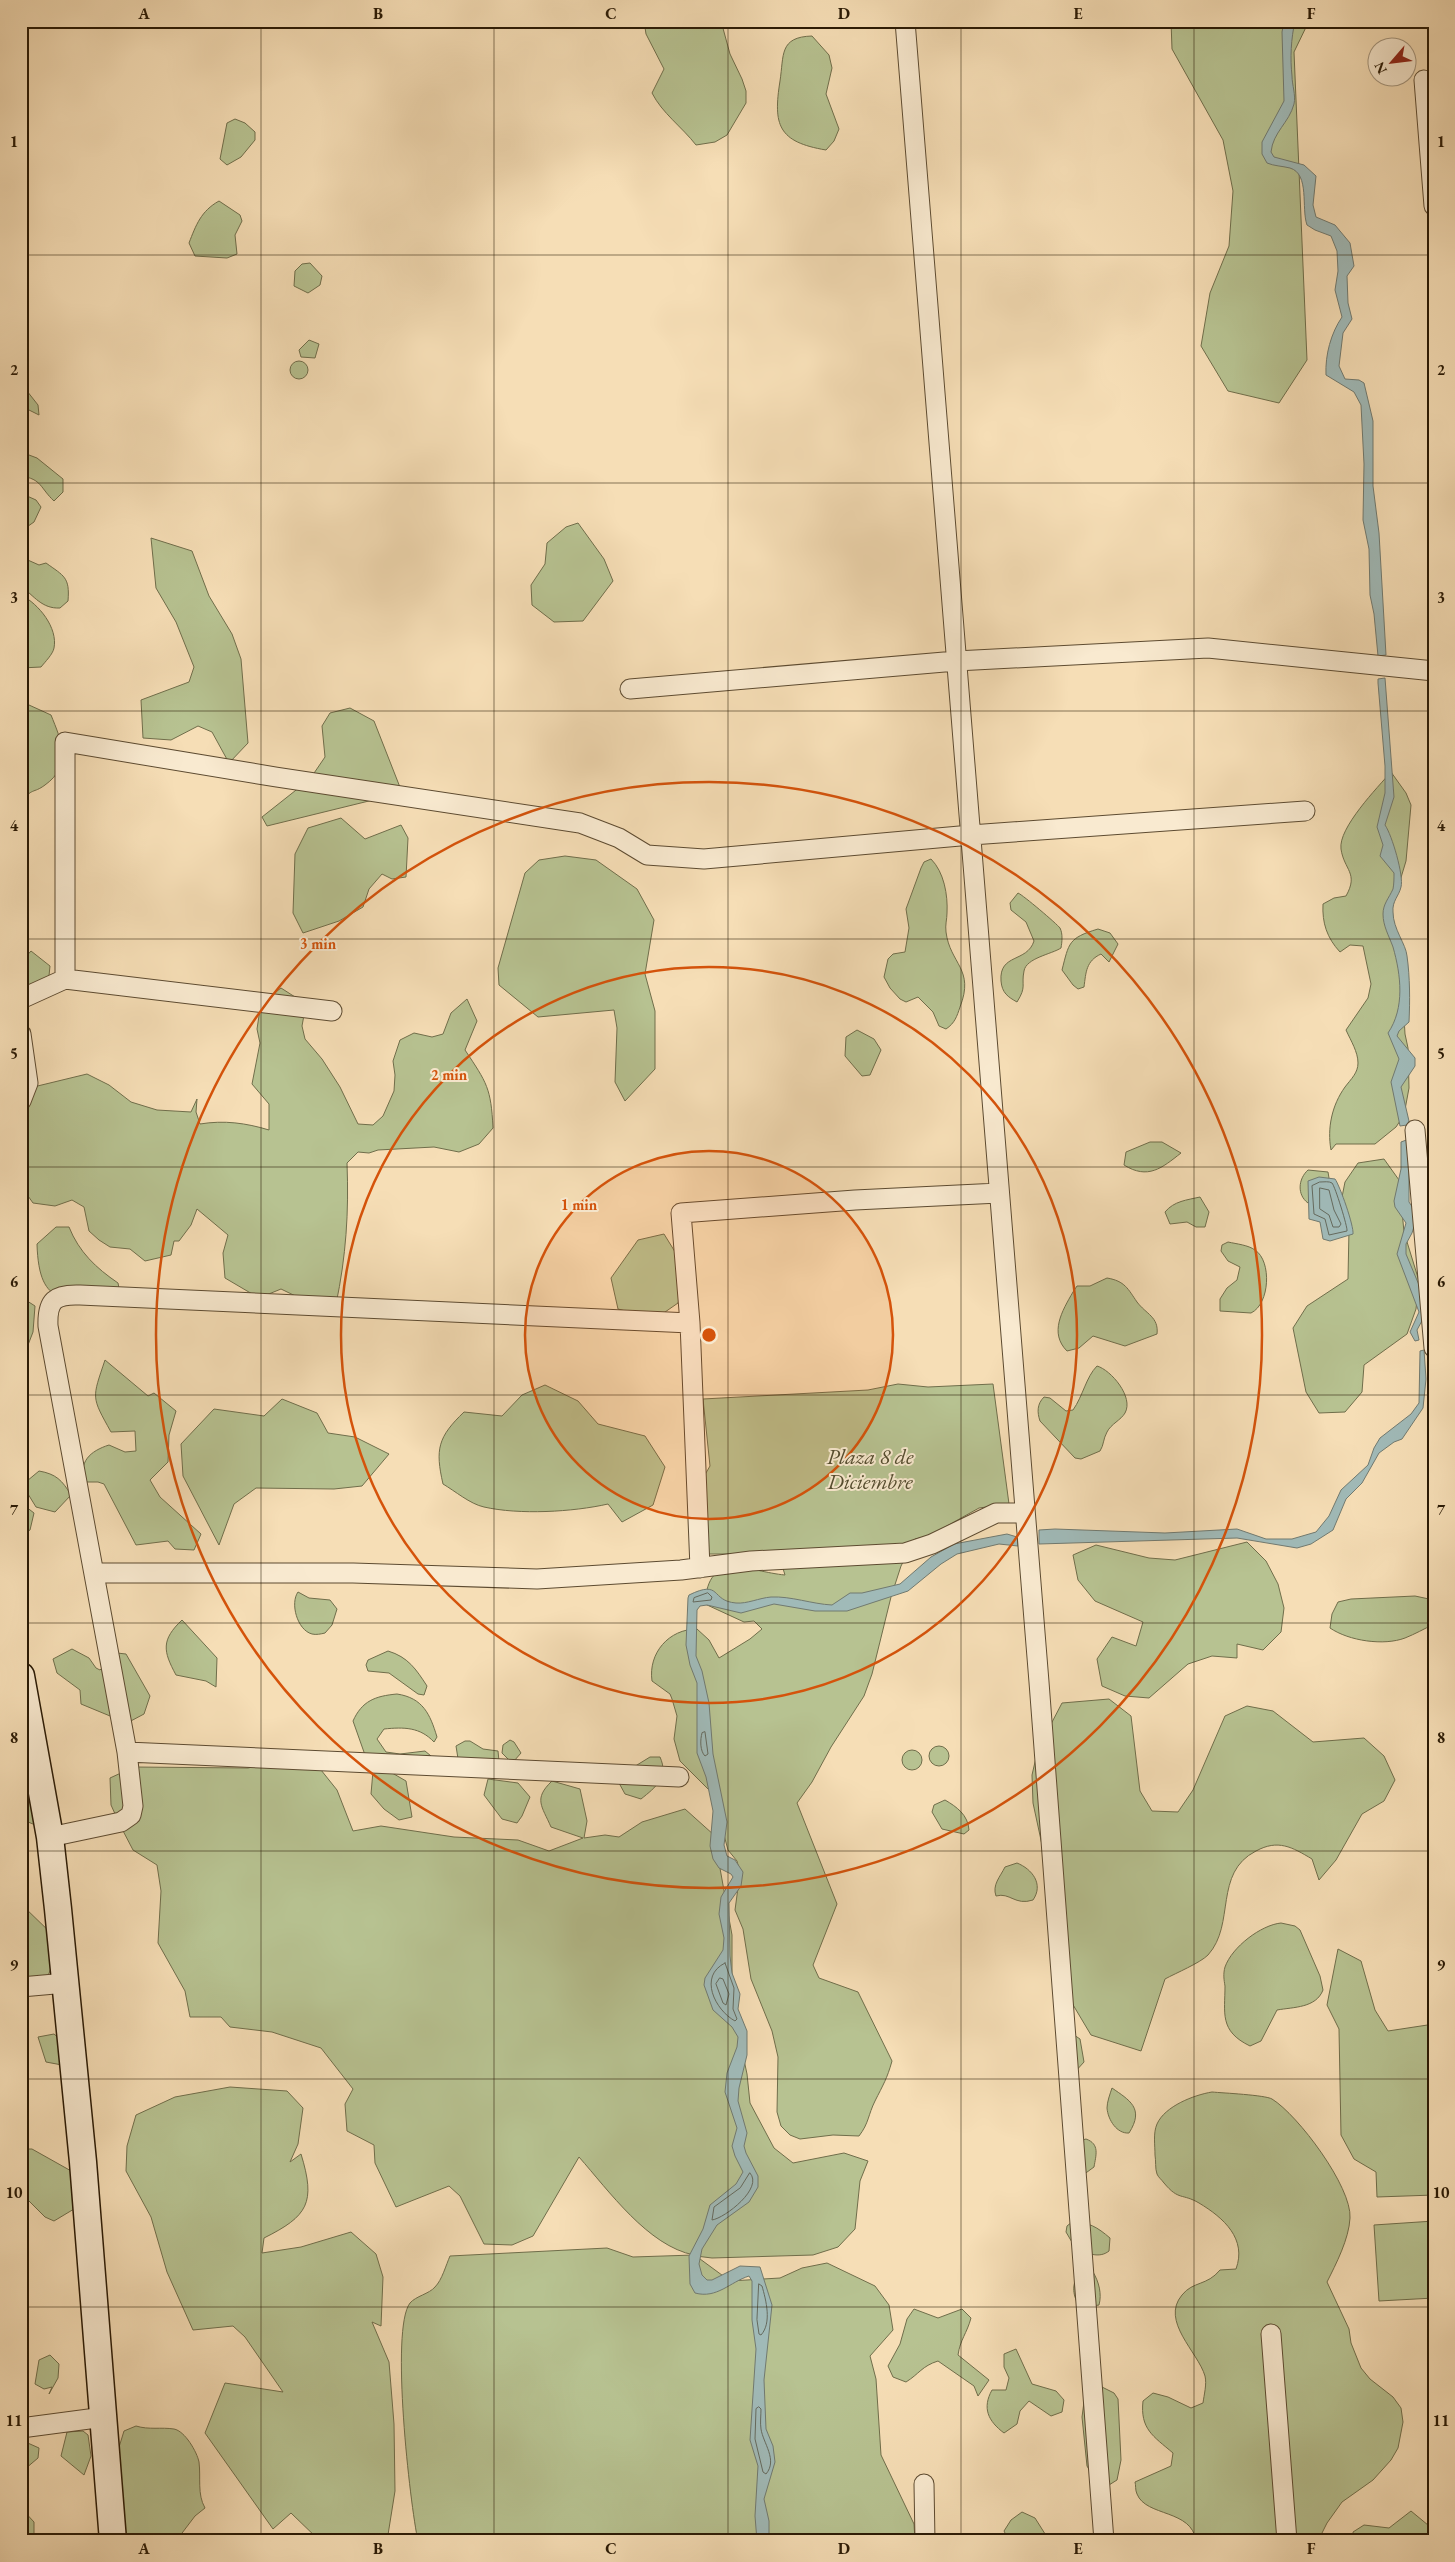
<svg xmlns="http://www.w3.org/2000/svg" width="1455" height="2562" font-family="'EB Garamond',serif">
<rect width="100%" height="100%" fill="#f6deb6"/>
<filter id="stains"><feTurbulence type="fractalNoise" baseFrequency=".004" numOctaves="4"/><feColorMatrix values="0 0 0 0 .2 0 0 0 0 .09 0 0 0 0 .02 0 0 0 .5 -.17"/></filter>
<radialGradient id="worn" r=".72"><stop offset=".6" stop-color="#630" stop-opacity="0"/><stop offset="1" stop-color="#630" stop-opacity=".3"/></radialGradient>
<path fill="#b7c291" stroke="#706e4b" d="M644,21H721L730,54L742,79L746,91V103L727,135L715,142L696,145C682,127 662,113 652,93L664,69L646,34Z
M1171,21H1309L1294,52L1307,360L1279,403L1228,391L1201,346L1210,293L1229,246L1233,191L1223,140L1172,49Z
M812,36L829,55L832,68L826,94L839,129L834,141L826,150C778,142 773,125 780,81C784,55 779,37 812,36Z
M235,119L245,123L255,132V140L241,157L227,165L220,159L227,123Z
M219,201L240,215L242,221L235,235L237,254L227,258L195,256L189,243C196,225 201,211 219,201Z
M310,263L322,276L320,285L308,293L294,286L295,271L302,264Z
M309,340L319,344L315,358L301,357L299,350Z
M290 370a9 9 0 1 1 18 0a9 9 0 1 1-18 0Z
M27,391L38,405L39,415L25,408L21,409V394Z
M21,452L37,458L63,479V492L54,501C40,488 42,479 21,476Z
M27,496L36,500L41,507L34,522L21,531V497Z
M578,523L604,559L613,581L583,621L554,622L532,605L531,585L545,564L547,543L566,527Z
M151,538L192,551L209,596L232,634L241,659L248,743L229,763L212,732L198,726L171,740L143,738L141,700L189,682L194,667L176,622L156,588Z
M21,557L39,565L46,563C64,576 70,577 68,601L60,608C42,609 34,596 21,586Z
M21,595C39,604 58,628 54,648C53,654 45,662 41,667L21,668Z
M21,704L29,705L51,715C61,740 73,765 45,785C33,794 32,787 21,803Z
M350,708L374,721L405,800L377,799L267,826L262,817L310,779L325,757L322,726L330,713Z
M1391,772L1406,793L1411,805L1406,861L1390,914L1401,967L1405,1034L1408,1048L1409,1088L1404,1115L1396,1127L1375,1144H1336L1331,1150C1327,1128 1332,1105 1345,1087C1351,1079 1358,1073 1358,1063C1358,1052 1351,1041 1346,1030L1368,998L1371,984L1363,946L1350,945L1340,952C1327,938 1322,923 1323,904L1334,898L1346,896C1359,873 1344,870 1341,849C1338,828 1378,787 1391,772Z
M341,818L365,839L401,825L408,838L406,877L392,879L382,874L369,889L363,907L339,921L303,933L293,913L295,854L308,828Z
M565,856L596,860L637,889L654,920L645,974L655,1011V1069L625,1101L615,1082L617,1028L614,1010L538,1017L499,985L498,968L525,873L539,860Z
M931,859C944,872 948,895 947,913C947,919 945,925 946,932C950,964 975,969 960,1007C957,1016 955,1023 946,1029L939,1026L933,1012L918,997L906,1002L900,999L890,988L884,977L888,959L893,954L905,952L909,928L906,909L921,868L924,862Z
M1018,893C1023,895 1057,924 1060,928C1063,934 1062,942 1061,948C1052,954 1026,958 1024,971C1021,986 1027,986 1017,1002C1008,997 1002,993 1001,981C999,953 1027,963 1034,941L1026,922L1011,910L1010,903Z
M1098,929L1110,933L1118,944L1109,962L1101,954C1086,961 1086,972 1084,987L1078,989L1073,985L1062,970C1069,943 1068,938 1098,929Z
M31,951L50,966L47,995L30,992L21,979V962Z
M281,988L306,1004L302,1026L305,1039L322,1059L340,1087L358,1124L373,1125L383,1116L394,1091L395,1075L393,1061L400,1040L414,1033L432,1037L443,1034L451,1013L467,999L477,1021L465,1050C487,1083 491,1088 493,1128L479,1144L459,1152L434,1147L378,1150L369,1153L358,1152L347,1163C349,1212 346,1257 336,1304H312L281,1289L259,1298L225,1278L223,1253L228,1235L197,1209L191,1225L179,1241H174L171,1255L145,1261L130,1249L110,1247L99,1240L89,1231L84,1207L72,1200L55,1206L33,1203L21,1186V1090L87,1074L109,1085L131,1102L157,1110L191,1112L197,1099L196,1112L200,1124C224,1120 246,1123 269,1130V1104L252,1084L260,1043L257,1029L261,1003Z
M857,1030L874,1039L881,1050L870,1075L862,1076L845,1056L846,1037Z
M1150,1142H1162L1181,1153C1162,1168 1148,1180 1124,1165L1126,1152Z
M1384,1159L1399,1180L1404,1232L1419,1281L1416,1309L1407,1334L1364,1365L1362,1392L1345,1412L1319,1413L1306,1392L1293,1328L1307,1306L1348,1279L1349,1229L1340,1207L1345,1182L1358,1163Z
M1308,1170L1328,1172L1329,1178L1308,1203C1297,1195 1298,1179 1308,1170Z
M1200,1197L1209,1212L1205,1227H1196L1187,1222L1170,1224L1165,1212C1174,1201 1187,1200 1200,1197Z
M56,1227H69C79,1252 96,1268 118,1283L121,1298C67,1299 39,1311 37,1244Z
M664,1234L677,1255L683,1289L678,1303L655,1319L618,1309L611,1278L638,1240Z
M1228,1242C1237,1244 1248,1245 1255,1250C1272,1261 1270,1304 1251,1313L1220,1311V1299L1227,1288L1237,1280L1240,1267L1228,1261L1221,1251L1222,1245Z
M1107,1278C1125,1281 1128,1289 1137,1302C1146,1314 1159,1317 1157,1334L1125,1346L1093,1336L1079,1348L1067,1351C1049,1333 1062,1311 1073,1292L1077,1286H1090Z
M21,1297L35,1306L33,1332L28,1345L21,1344Z
M105,1360L148,1396L154,1393L176,1411L169,1435L168,1462L150,1480L160,1497L201,1534L194,1550L175,1549L168,1541L136,1545L104,1484L98,1482H85C78,1462 90,1451 109,1445L125,1452L136,1451L135,1431L111,1432C91,1396 92,1399 105,1360Z
M1097,1366C1111,1370 1134,1397 1125,1413C1121,1420 1111,1424 1107,1432C1103,1439 1104,1445 1100,1451L1081,1459L1075,1458L1040,1421C1037,1412 1037,1404 1044,1397L1050,1398L1066,1411L1073,1410C1083,1396 1086,1377 1097,1366Z
M898,1384L928,1387L993,1384L1009,1504L979,1508L929,1536L915,1539L901,1566L891,1597L872,1674L864,1696L831,1747L812,1782L797,1803L837,1904L813,1965L819,1978L858,1992L892,2061C887,2079 883,2085 875,2101C868,2115 869,2123 859,2136L833,2135L800,2139L790,2135L781,2126L777,2112L778,2057L772,2031L751,1979L743,1929L735,1910L740,1873L737,1861L728,1850L713,1794L680,1761L674,1739L677,1716L672,1699L670,1694L652,1681C648,1653 669,1629 697,1629L709,1640L719,1658L750,1639L762,1629L754,1621L744,1622L705,1604C708,1548 750,1572 785,1575L781,1562L745,1554H693L699,1485L710,1466L703,1399L868,1390Z
M545,1385L578,1401L598,1424L645,1436L665,1467L653,1505L622,1522L608,1504C573,1512 519,1515 484,1507C470,1504 455,1491 443,1484C435,1449 438,1437 464,1412L502,1416L522,1395Z
M282,1399L317,1413L328,1433L355,1437L389,1454L362,1486L334,1489L256,1488L234,1504L219,1545L183,1476L181,1444L214,1409L264,1416Z
M39,1471C56,1474 62,1480 71,1495L55,1512L36,1507L28,1494L27,1481Z
M21,1503L34,1513L30,1530L21,1536Z
M1247,1542L1266,1561L1278,1584L1284,1608L1281,1632L1263,1650L1237,1644V1658L1212,1656L1188,1664L1149,1698L1125,1696L1102,1686L1097,1659L1112,1637L1136,1646L1143,1622L1095,1601L1078,1580L1073,1555L1096,1545L1149,1558L1175,1560Z
M298,1592L309,1598L330,1600L337,1609L332,1625L325,1633C321,1634 316,1635 312,1634C297,1630 290,1603 298,1592Z
M1415,1596L1429,1599L1434,1604V1624C1424,1629 1415,1634 1405,1638C1384,1646 1349,1641 1330,1628L1332,1614L1338,1602L1351,1599Z
M182,1620L217,1658L216,1687L206,1681L176,1675C163,1651 161,1640 182,1620Z
M72,1649L89,1658L96,1668L100,1670L117,1653L126,1654L150,1696L144,1714L127,1723L81,1704L80,1690L57,1673L53,1659Z
M388,1651C408,1657 416,1669 427,1686L424,1695L418,1694L389,1673L368,1671L366,1665L368,1660Z
M397,1694C423,1698 430,1714 437,1737L434,1742C420,1727 404,1727 384,1729L377,1739L386,1752L400,1754L425,1751L431,1756L365,1755L353,1721C362,1701 375,1696 397,1694Z
M1109,1699L1131,1716L1140,1791L1152,1811L1178,1812L1193,1790L1225,1716L1247,1706L1273,1711L1313,1742L1364,1738L1384,1756L1395,1780L1384,1801L1362,1814L1336,1860L1319,1880L1312,1859C1292,1847 1278,1839 1256,1851C1213,1873 1236,1924 1208,1955C1200,1963 1176,1973 1165,1979L1141,2051L1091,2035L1063,1988L1056,1910L1033,1803L1032,1775L1038,1749L1062,1703Z
M510,1740L514,1742L521,1753L514,1761L509,1760L502,1753L503,1745Z
M465,1741H470L483,1749L498,1751L499,1761L459,1765L456,1746Z
M929 1756a10 10 0 1 1 20 0a10 10 0 1 1-20 0Z
M902 1760a10 10 0 1 1 20 0a10 10 0 1 1-20 0Z
M650,1757H660C669,1777 656,1787 641,1799L625,1794L619,1783L624,1773Z
M297,1760L321,1770L337,1790L353,1831L381,1826L454,1837L518,1840L549,1851L583,1838L551,1827C542,1806 533,1799 552,1781L580,1789L587,1821L584,1838L605,1835L619,1837L642,1822L685,1809L714,1835L732,1935V2003L747,2074L750,2103L774,2148L793,2163L844,2153L868,2161L860,2181L855,2229L838,2247L813,2255L712,2258L696,2256L730,2281L780,2278L802,2268L827,2263L875,2286L889,2305L893,2330L870,2356L876,2379L881,2455L914,2524L915,2541H418C410,2504 390,2329 410,2303C416,2296 429,2294 435,2287C442,2280 446,2265 450,2256L607,2248L633,2257L694,2255C648,2246 609,2191 579,2157L533,2236L512,2245L484,2244L460,2196L449,2186L396,2207L375,2163L374,2145L347,2131L345,2104L353,2089L321,2048L272,2032L230,2027L221,2017H190L185,1991L158,1943L161,1891L157,1865L133,1850L121,1827L111,1805L110,1778L134,1767L248,1768L273,1762Z
M387,1770L406,1781L412,1817L399,1820L384,1809L371,1794L373,1771Z
M21,1772L37,1785L40,1827L21,1819Z
M488,1779L518,1783L530,1797L522,1816L517,1823L502,1819L484,1795Z
M945,1800C957,1807 968,1815 969,1830L964,1834L942,1829L932,1812L934,1805Z
M1017,1863C1032,1869 1044,1884 1033,1900C1015,1906 1010,1892 996,1896C992,1885 1000,1877 1005,1867Z
M21,1904L53,1935L57,1954L47,1978L21,1990Z
M1281,1923L1295,1926L1300,1930L1320,1976L1323,1990C1316,2008 1294,2007 1277,2010L1261,2041L1250,2046C1219,2031 1225,2013 1225,1986C1224,1980 1223,1974 1225,1967C1232,1947 1261,1925 1281,1923Z
M1338,1949L1361,1961L1375,2010L1388,2031L1434,2024V2195L1377,2197L1376,2172L1354,2159L1341,2135L1339,2029L1327,2005Z
M54,2034L60,2039L62,2065L46,2062L38,2037Z
M1074,2035L1080,2039L1084,2062L1074,2073L1060,2063L1058,2044Z
M230,2087L287,2091L303,2108L298,2144L290,2162L301,2154C316,2203 308,2216 264,2238L262,2253L301,2247L351,2232L376,2254L383,2277L381,2326L372,2322L389,2362L394,2424L395,2491L387,2541H320L291,2513L273,2529L205,2433L225,2383L283,2392L245,2337L233,2326L193,2330L167,2272L151,2217L126,2171L127,2146L136,2115L175,2097Z
M1112,2088C1129,2100 1145,2108 1129,2133C1117,2134 1108,2120 1107,2108C1107,2102 1110,2094 1112,2088Z
M1212,2092C1223,2093 1265,2095 1272,2099C1298,2115 1352,2187 1350,2218C1349,2239 1336,2264 1327,2282L1349,2329L1351,2343L1361,2368L1370,2379L1393,2397L1401,2408L1403,2422L1398,2448L1391,2460L1373,2480L1342,2502L1327,2523L1318,2541H1196C1192,2509 1146,2517 1137,2494C1135,2490 1136,2485 1135,2482L1171,2466L1173,2453C1153,2436 1140,2429 1143,2401L1153,2393L1168,2397L1191,2408L1203,2403C1204,2395 1207,2384 1205,2376C1198,2352 1160,2321 1182,2295C1193,2281 1207,2286 1220,2270L1236,2269C1247,2239 1224,2218 1199,2203C1182,2193 1179,2201 1164,2183C1162,2180 1158,2177 1157,2174C1155,2169 1156,2160 1155,2155C1155,2145 1153,2133 1157,2124C1165,2106 1194,2095 1212,2092Z
M1086,2139C1100,2144 1096,2155 1094,2167L1083,2175L1079,2141Z
M21,2149H32L89,2181L74,2209L54,2221L45,2217L21,2193Z
M1434,2221V2298L1379,2301L1374,2225Z
M1072,2222C1089,2222 1097,2227 1110,2238L1109,2251C1099,2259 1087,2253 1076,2249L1066,2232L1067,2226Z
M1081,2269L1093,2272C1099,2282 1102,2294 1099,2305L1080,2308C1071,2292 1072,2284 1081,2269Z
M914,2309L938,2318L962,2309L971,2318C967,2333 960,2340 958,2355L989,2380L978,2396L974,2386L938,2361C922,2366 919,2374 906,2382L893,2377L888,2366L900,2344L907,2319Z
M1016,2349L1032,2384L1056,2391L1064,2400L1062,2412L1051,2416L1029,2401L1020,2411L1017,2424L1004,2433C988,2421 982,2408 992,2390H1006L1009,2378L1004,2367V2354Z
M50,2355L59,2364L58,2378L49,2394L52,2387L44,2389L35,2384L39,2360Z
M1100,2386L1114,2393L1118,2399L1121,2460L1117,2480L1101,2490L1087,2466L1082,2417L1084,2402Z
M136,2426C149,2430 161,2427 174,2429C185,2431 197,2452 199,2462C201,2478 197,2494 205,2508L195,2516L176,2541H120L116,2457L124,2431Z
M83,2431L88,2435L91,2456L84,2475L61,2456L67,2432Z
M21,2440L39,2448L38,2458L25,2469H21Z
M21,2508L34,2522V2535L23,2541Z
M1411,2511L1434,2530V2541H1354L1353,2532L1364,2525L1389,2528Z
M1022,2512L1035,2518L1047,2537L1046,2541H1009L1004,2531L1011,2520Z"/>
<path fill="#a0bab8" stroke="#717a70" d="M1284,21H1295C1291,39 1290,58 1292,76C1292,85 1296,95 1294,104C1289,123 1273,132 1271,152L1274,157L1304,165L1316,176L1313,205L1316,217L1335,225L1350,243L1354,266L1347,276L1348,303L1352,319L1343,333L1339,366L1345,379L1359,380L1364,383L1373,421V486L1379,533L1386,655L1378,656L1374,614L1370,595L1369,549L1363,520L1364,464L1361,405L1354,392L1326,375C1325,355 1331,333 1342,317L1335,290L1338,271L1337,251L1331,236L1315,230L1307,225C1301,208 1310,174 1290,168C1282,166 1274,166 1267,163L1262,154V142L1284,101L1282,32Z
M1385,678L1394,797L1385,825C1392,835 1404,876 1401,887C1399,896 1392,901 1393,912C1393,929 1406,944 1407,956C1410,977 1410,1001 1409,1022L1399,1031L1397,1036L1415,1058V1066L1401,1087L1409,1121L1407,1125L1400,1126L1391,1082L1399,1059L1388,1033C1405,1008 1401,975 1393,947C1389,936 1383,926 1383,914C1383,904 1389,898 1393,889C1394,884 1394,878 1394,873L1380,856L1383,845L1377,827L1385,793V766L1378,683V679Z
M1409,1139V1202L1415,1211L1416,1220L1412,1233L1406,1244V1254L1419,1285L1424,1317L1417,1330L1419,1340L1415,1341L1410,1332L1419,1312L1397,1254L1406,1223L1395,1207L1394,1201L1401,1169V1142Z
M1319,1177L1335,1179C1340,1186 1354,1226 1353,1234L1330,1241L1323,1239L1320,1222L1309,1219L1308,1181Z
M1424,1350L1426,1379L1423,1408L1402,1439L1394,1442L1379,1453L1362,1483L1346,1499L1333,1530L1311,1544L1297,1548L1237,1538L1039,1544V1530L1055,1529L1165,1533L1237,1529L1266,1539H1292L1316,1532L1329,1516L1341,1490L1368,1465L1374,1448L1380,1438L1411,1414L1419,1403L1420,1351Z
M1007,1534L1017,1537L1018,1546L999,1544L957,1554L941,1564L908,1591L847,1611H815L774,1604L741,1613L707,1605L700,1606L697,1610L696,1656L702,1671L709,1703L713,1754L727,1822L724,1845L727,1856L735,1860L743,1872L741,1886L729,1903L730,1956L732,1973L740,1994L738,2009L747,2031V2055L739,2088L738,2101L747,2133L744,2146L746,2153L758,2176V2187L749,2202L717,2225L702,2249L699,2264L702,2275L707,2280H712L740,2266L760,2267L772,2305L764,2380L766,2429L773,2446L775,2462L764,2499L769,2521V2541H757L755,2516L758,2466L750,2440L756,2349L752,2320V2281L749,2276C730,2282 717,2299 695,2293L690,2284L689,2256L703,2229L710,2205L736,2184L743,2172L735,2156L732,2146L737,2128L725,2092L727,2073L737,2047L738,2037L732,2027L713,2010L704,1985L705,1978L723,1950L724,1938L719,1914L721,1897L733,1877L731,1874L719,1868L713,1859L710,1846L713,1811L706,1777L697,1753V1683L690,1665L686,1645L688,1598L689,1595C722,1579 710,1601 736,1603C747,1604 759,1598 771,1597C791,1596 812,1604 832,1605L850,1593H862L900,1584L931,1557L954,1544Z"/>
<g fill="none" stroke-linecap="round" stroke-linejoin="round">
<path stroke="#656a5e" stroke-width="1" d="M1320,1182C1324,1182 1329,1181 1332,1183C1335,1186 1348,1228 1347,1231L1329,1235L1325,1219L1314,1214L1312,1186Z
M1320,1188L1329,1190L1334,1210L1341,1224L1339,1227H1333L1329,1215L1320,1209Z
M708,1593L712,1597L711,1600L693,1602L694,1598Z
M705,1732L708,1754L705,1756C700,1751 700,1740 702,1733Z
M725,1963L734,1988L733,2009L737,2019L735,2021C715,2010 698,1976 725,1963Z
M720,1978L723,1979L729,1994L726,2005L723,2003L716,1984Z
M750,2173C764,2188 725,2218 712,2220L714,2207L740,2188Z
M759,2284L762,2286C766,2300 772,2323 761,2335L759,2334L757,2320Z
M759,2407L761,2409C761,2415 760,2423 761,2429C763,2443 778,2460 766,2474L763,2472L755,2439L756,2409Z"/>
<defs>
<path id="street" d="M905,21L1039,1682L1104,2541
M1424,80L1434,206
M630,689L956,661L1208,648L1434,671
M65,979V742L276,777L580,823L619,838L647,855L704,859L971,835L1305,811
M21,999L65,979L332,1011
M21,1034L28,1083L21,1101
M1415,1130L1434,1348
M700,1568L690,1323L681,1213L855,1200L999,1193
M94,1573H353L537,1579L681,1570L751,1561L905,1553L932,1544L996,1513H1025
M127,1752L679,1777
M50,1837L121,1822L131,1815L133,1806L127,1752L48,1326C47,1300 55,1294 80,1295L690,1323
M21,1987L66,1983
M1271,2334L1287,2541
M21,2428L104,2417
M924,2484L925,2541"/>
<path id="secondary" d="M21,1676L50,1837L58,1909L83,2162L113,2541"/>
</defs>
<use href="#street" stroke="#5d4b31" stroke-width="21"/>
<use href="#secondary" stroke="#2a1a05" stroke-width="29"/>
<use href="#street" stroke="#f9ead0" stroke-width="19"/>
<use href="#secondary" stroke="#f9ead0" stroke-width="26"/>
</g>
<path fill="none" stroke="#2a1a05" stroke-width="1" stroke-opacity="0.55" d="M261,21V2541M494,21V2541M728,21V2541M961,21V2541M1194,21V2541M21,255H1434M21,483H1434M21,711H1434M21,939H1434M21,1167H1434M21,1395H1434M21,1623H1434M21,1851H1434M21,2079H1434M21,2307H1434"/>
<circle cx="709" cy="1335" r="184" fill="#d5530b" fill-opacity=".12"/>
<g fill="none" stroke="#d5530b" stroke-width="2.5">
<circle cx="709" cy="1335" r="184"/>
<circle cx="709" cy="1335" r="368"/>
<circle cx="709" cy="1335" r="553"/>
</g>
<g text-anchor="middle" dominant-baseline="central" stroke-width="4" stroke-linejoin="round" paint-order="stroke">
<g font-size="22" font-style="italic" fill="#544c2f" stroke="#f9ead0">
<text x="870" y="1456">Plaza 8 de<tspan x="870" dy="25">Diciembre</tspan></text>
</g>
</g>
<circle cx="709" cy="1335" r="8" fill="#d5530b" stroke="#f9ead0" stroke-width="2.5"/>
<g font-size="15" text-anchor="middle" font-weight="bold" fill="#d5530b" stroke="#f9ead0" stroke-width="4" stroke-linejoin="round" paint-order="stroke">
<text x="318" y="949">3 min</text>
<text x="449" y="1080">2 min</text>
<text x="579" y="1210">1 min</text>
</g>
<rect width="1455" height="2562" fill="none" stroke="#f6deb6" stroke-width="55"/>
<g transform="translate(1392 62) rotate(242)"><circle r="24" fill="#f9ead0" stroke="#a6977f"/>
<path d="M0-4L9 19L0 12L-9 19Z" fill="#8f2418"/>
<text y="-8" font-size="14" font-weight="bold" text-anchor="middle" fill="#2a1a05">N</text>
</g>
<rect x="28" y="28" width="1400" height="2506" fill="none" stroke="#2a1a05" stroke-width="2"/>
<g font-size="16" text-anchor="middle" font-weight="bold" fill="#2a1a05">
<text x="144" y="19">A</text>
<text x="378" y="19">B</text>
<text x="611" y="19">C</text>
<text x="844" y="19">D</text>
<text x="1078" y="19">E</text>
<text x="1311" y="19">F</text>
<text x="14" y="147">1</text>
<text x="1441" y="147">1</text>
<text x="14" y="375">2</text>
<text x="1441" y="375">2</text>
<text x="14" y="603">3</text>
<text x="1441" y="603">3</text>
<text x="14" y="831">4</text>
<text x="1441" y="831">4</text>
<text x="14" y="1059">5</text>
<text x="1441" y="1059">5</text>
<text x="14" y="1287">6</text>
<text x="1441" y="1287">6</text>
<text x="14" y="1515">7</text>
<text x="1441" y="1515">7</text>
<text x="14" y="1743">8</text>
<text x="1441" y="1743">8</text>
<text x="14" y="1970">9</text>
<text x="1441" y="1970">9</text>
<text x="14" y="2198">10</text>
<text x="1441" y="2198">10</text>
<text x="14" y="2426">11</text>
<text x="1441" y="2426">11</text>
<text x="144" y="2554">A</text>
<text x="378" y="2554">B</text>
<text x="611" y="2554">C</text>
<text x="844" y="2554">D</text>
<text x="1078" y="2554">E</text>
<text x="1311" y="2554">F</text>
</g>
<rect width="100%" height="100%" filter="url(#stains)"/>
<rect width="100%" height="100%" fill="url(#worn)"/>
</svg>
